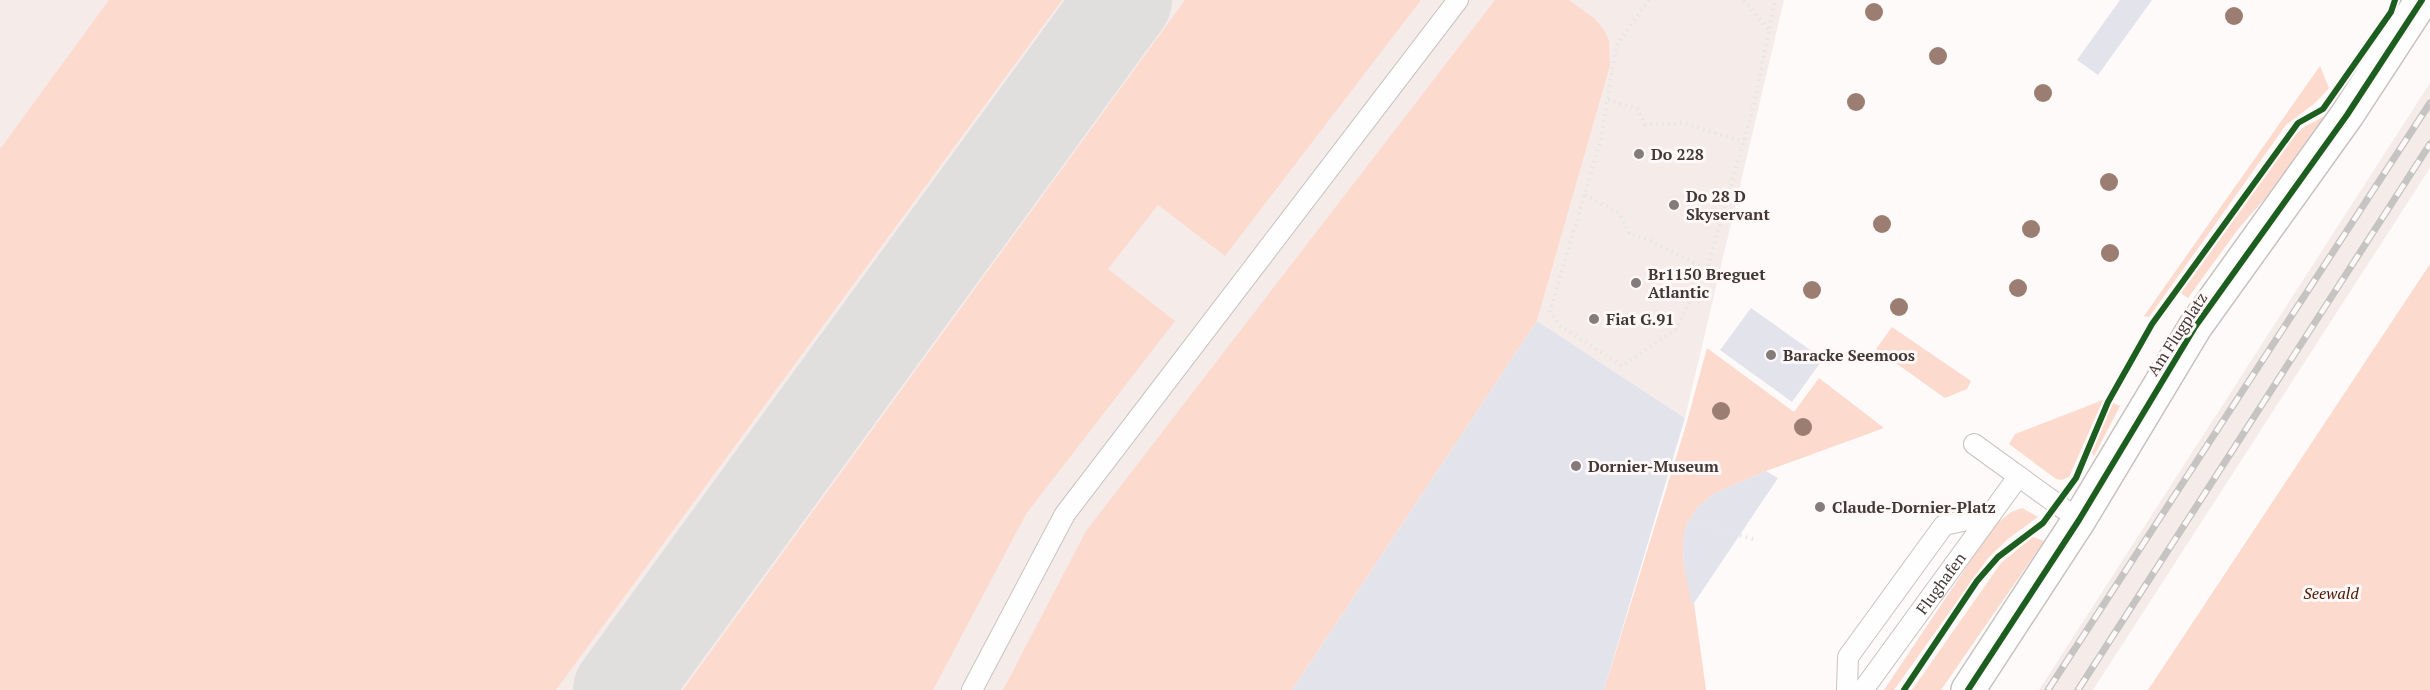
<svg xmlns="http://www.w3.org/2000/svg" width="2430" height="690" font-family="'PT Serif',serif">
<rect width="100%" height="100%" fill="#fdfaf9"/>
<path fill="#f5ece9" d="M0,0H1784L1685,418L1537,321L1610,66L1609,41L1136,690H0Z
M2430,83V168L2093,690H2039Z"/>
<path fill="#fcdace" d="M109,0H1062L556,690H0V149Z
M1185,0H1421L1225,256L1158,205L1108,269L1175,321L1026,514L933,690H683Z
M1495,0H1569L1595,19L1604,30L1609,40L1610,66L1537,321L1292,690H1003L1086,531Z
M2320,66L2329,88L2315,103L2286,125L2149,317L2144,316Z
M2325,116L2268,195L2239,228L2188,298L2181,293L2295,135L2304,127Z
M2430,264V690H2148Z
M1892,327L1971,381L1967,389L1945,398L1876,349Z
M1707,348L1794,412L1819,378L1884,428L1766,471L1713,494L1697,508L1685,528L1683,544L1684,566L1694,603L1706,690H1604L1686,425Z
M2103,400L2069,477L2062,480L2056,479L2009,444L2015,434Z
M2113,403L2120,406L2094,456L2091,452Z
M2022,508L2038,517L2009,538L1988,558L1894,690H1884L1994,526L2011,512Z
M2033,537L2044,541L1941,690H1912L2001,563Z"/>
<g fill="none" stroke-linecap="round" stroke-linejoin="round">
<path stroke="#e1dfde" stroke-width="96" d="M621,690L1124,0"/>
</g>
<path fill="#e3e3ec" d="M2120,0H2152L2098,75L2077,60Z
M1751,308L1823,359L1792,402L1720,350Z
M1537,321L1685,418L1604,690H1292Z
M1766,471L1778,478L1692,606L1684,566L1683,544L1685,528L1697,508L1713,494Z"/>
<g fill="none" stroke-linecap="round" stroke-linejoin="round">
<defs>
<g id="service">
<path d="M1974,444L2079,520"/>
<path d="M972,690L1065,514L1458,0"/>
<path d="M1847,690L1848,657L1944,525L1990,515"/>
<path id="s1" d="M1863,690L2018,477"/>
</g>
<path id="tertiary" d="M1968,690L2079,520L2195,327L2347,115L2422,0"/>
</defs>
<use href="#service" stroke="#c7c2c0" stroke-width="22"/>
<use href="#tertiary" stroke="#c7c2c0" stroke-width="36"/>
<path stroke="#e6e5e5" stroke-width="4" stroke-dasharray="1.5 4.5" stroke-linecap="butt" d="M1649,0L1616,46L1601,139L1550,311L1559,325L1622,366L1675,330L1707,269L1754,105L1775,0
M1744,0L1770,31
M1608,100L1638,109L1645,125L1683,123L1744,142
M1585,195L1619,213L1630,235L1645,238L1707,269
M1688,521L1756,540"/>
<use href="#service" stroke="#fffefe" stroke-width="20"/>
<use href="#tertiary" stroke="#fffefe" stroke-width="33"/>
<defs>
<path id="rail" d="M2048,690L2430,103
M2078,690L2430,144"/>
</defs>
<use href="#rail" stroke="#c5c4c3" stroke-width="7"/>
<use href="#rail" stroke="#fef9f8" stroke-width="4.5" stroke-dasharray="14" stroke-linecap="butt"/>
<defs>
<path id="cycleway" d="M1904,690L1977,581L1998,557L2043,523L2076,478L2108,402L2152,324L2298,123L2323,109L2391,12L2395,0
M1968,690L2079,520L2195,327L2347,115L2422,0"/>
</defs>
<use href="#cycleway" stroke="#fef9f8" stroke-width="10"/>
<use href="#cycleway" stroke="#1b5e20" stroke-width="6"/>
</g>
<g fill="#9c7d71">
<circle cx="1874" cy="12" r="9"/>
<circle cx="2234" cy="16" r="9"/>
<circle cx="1938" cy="56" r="9"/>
<circle cx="2043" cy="93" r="9"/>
<circle cx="1856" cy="102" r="9"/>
<circle cx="2109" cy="182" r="9"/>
<circle cx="1882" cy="224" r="9"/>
<circle cx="2031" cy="229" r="9"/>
<circle cx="2110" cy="253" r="9"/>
<circle cx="2018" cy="288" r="9"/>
<circle cx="1812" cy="290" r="9"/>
<circle cx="1899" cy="307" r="9"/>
<circle cx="1721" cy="411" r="9"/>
<circle cx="1803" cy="427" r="9"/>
</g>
<g fill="#837c7a" stroke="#fef9f8" stroke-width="2">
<circle cx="1639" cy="154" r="6"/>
<circle cx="1674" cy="205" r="6"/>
<circle cx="1636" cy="283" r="6"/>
<circle cx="1594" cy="319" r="6"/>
<circle cx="1771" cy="355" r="6"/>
<circle cx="1576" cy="466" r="6"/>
<circle cx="1820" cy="507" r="6"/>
</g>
<g text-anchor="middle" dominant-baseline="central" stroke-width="6" stroke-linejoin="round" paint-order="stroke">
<g font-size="16" font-weight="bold" fill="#413835" stroke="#fef9f8" text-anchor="start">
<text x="1651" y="154">Do 228</text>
<text x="1686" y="196">Do 28 D<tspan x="1686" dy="18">Skyservant</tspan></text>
<text x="1648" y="274">Br1150 Breguet<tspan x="1648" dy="18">Atlantic</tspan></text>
<text x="1606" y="319">Fiat G.91</text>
<text x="1783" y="355">Baracke Seemoos</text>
<text x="1588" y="466">Dornier-Museum</text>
<text x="1832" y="507">Claude-Dornier-Platz</text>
</g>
<g font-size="16" fill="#413835" stroke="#fef9f8">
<text transform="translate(2177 334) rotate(-57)">Am Flugplatz</text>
<text stroke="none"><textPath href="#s1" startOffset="132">Flughafen</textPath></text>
</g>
<g font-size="16" font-style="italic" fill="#4c1701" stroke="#fef9f8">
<text x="2331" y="593">Seewald</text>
</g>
</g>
</svg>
